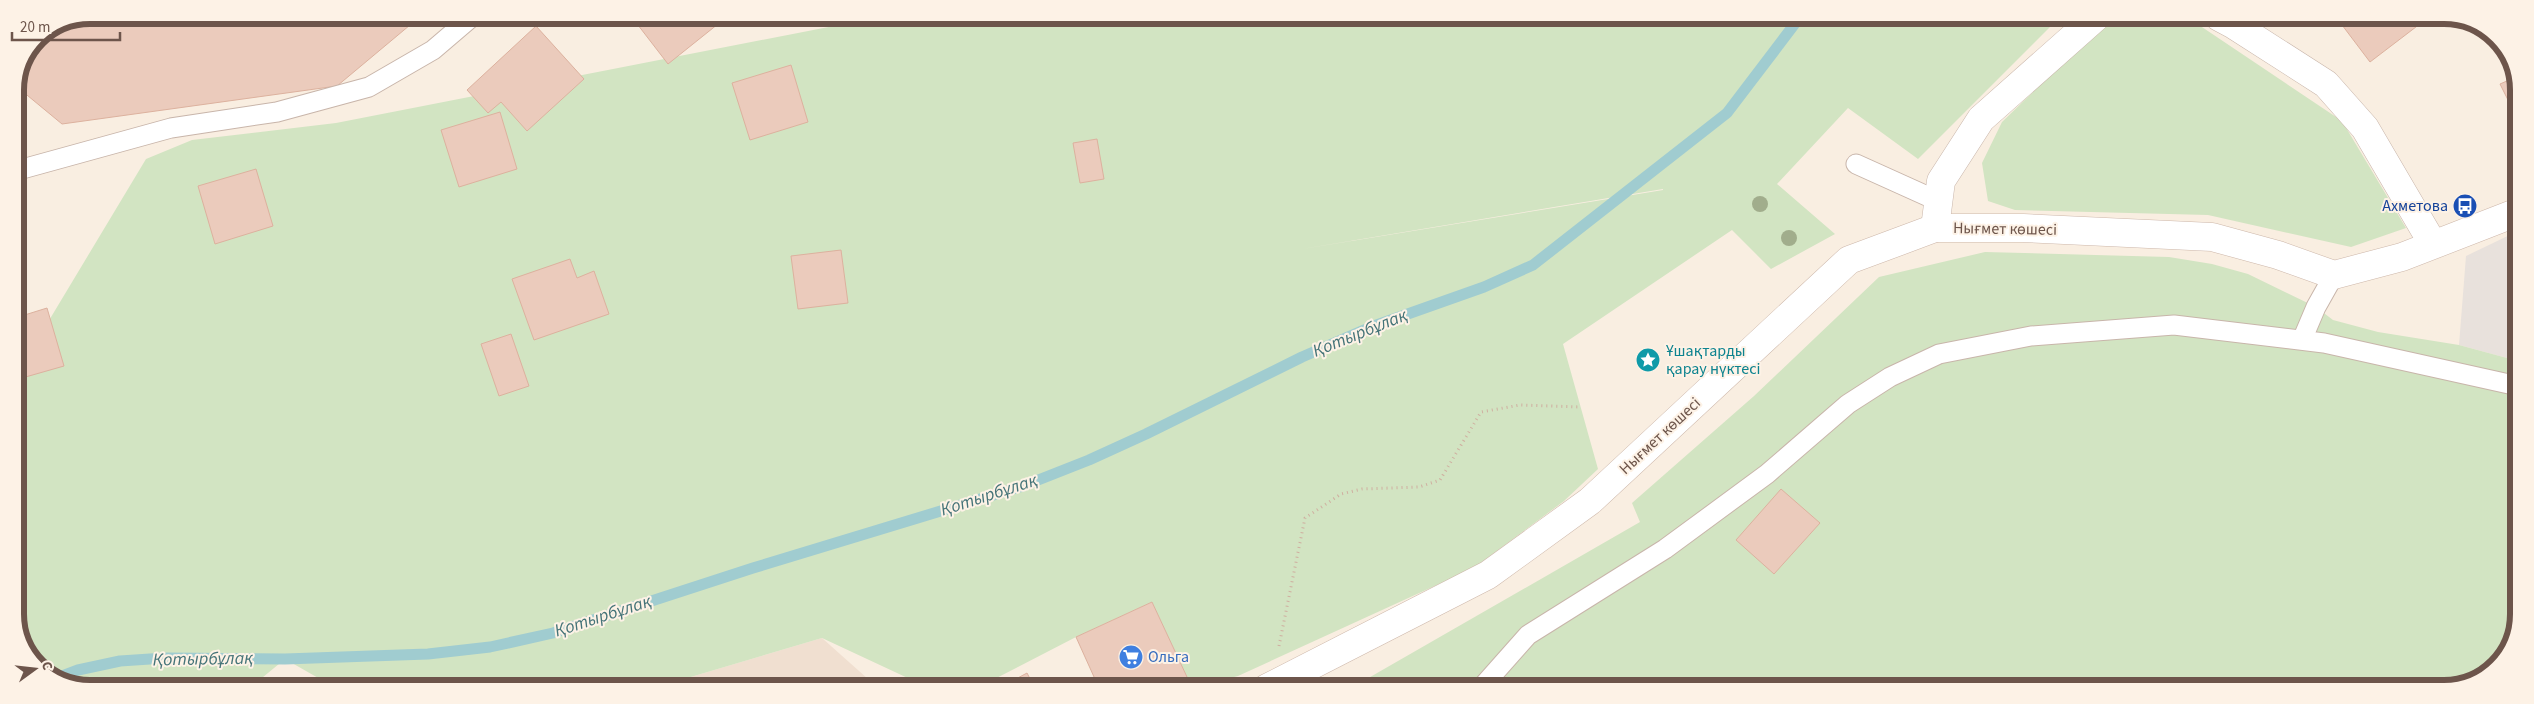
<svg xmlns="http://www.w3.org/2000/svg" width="2534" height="704" font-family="'Source Sans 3',sans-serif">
<rect width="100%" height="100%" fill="#f9eee1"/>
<path fill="#f0dfd0" d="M822,638L877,687H657Z"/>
<path fill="#e8e1dc" d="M2518,231V361L2459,345L2466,256Z"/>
<path fill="#d2e4c2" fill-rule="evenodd" d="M885,16L2060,17L1918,159L1848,108L1777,184L1835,234L1771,269L1732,230L1563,344L1598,469L1564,501L1474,568L1238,676L1192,688L1152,602L1076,637L979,687H927L822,638L657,687H334L285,659L251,687H70L33,663L15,620V377L146,159L192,140L336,123ZM1663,189V190L1296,250Z
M2110,17H2187L2342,121L2406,228L2351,247L2208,215L2015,210L1988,201L1982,163L2002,122Z
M1985,252L2169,257L2212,264L2248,274L2316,307L2333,320L2378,332L2459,345L2518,361L2517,634L2490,673L2445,689L1351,688L1640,522L1632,503L1754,396L1879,277Z"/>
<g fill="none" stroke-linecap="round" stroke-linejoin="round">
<path stroke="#a0ccd0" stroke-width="11" d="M57,678L78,670L120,661L165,658L285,659L428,654L490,647L553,633L753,568L1023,486L1089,460L1146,434L1302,357L1371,327L1484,287L1533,265L1727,113L1800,17"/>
</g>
<path fill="#ebcbbc" stroke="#dcb19e" d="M89,15H422L337,86L62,124L16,86L37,37Z
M631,16H711L718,24L668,64Z
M2336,17H2429L2370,62Z
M536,26L584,79L527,131L501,102L488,113L467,90Z
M791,65L808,122L750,140L732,83Z
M2516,77L2519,84V122L2500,84Z
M500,112L517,169L459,187L441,130Z
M1097,139L1104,179L1080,183L1073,143Z
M256,169L273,226L215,244L198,186Z
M841,250L848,303L798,309L791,256Z
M570,259L577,278L594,271L609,314L534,340L512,279Z
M47,308L64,366L15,380V318Z
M511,334L529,386L499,396L481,344Z
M1781,489L1820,523L1774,574L1736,540Z
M1152,602L1187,677L1164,688H1099L1076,637Z
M1027,673L1035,688L1001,687Z"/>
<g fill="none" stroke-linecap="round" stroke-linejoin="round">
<defs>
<path id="lane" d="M1856,164L1938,201
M15,171L171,128L277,112L369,87L433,50L474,15
M2302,340L2316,307L2334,275
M1481,688L1528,635L1665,549L1767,474L1848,404L1890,377L1939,354L2031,336L2174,325L2324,343L2518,386"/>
<path id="street" d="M2219,17L2234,25L2326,84L2365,128L2433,244
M1935,228L1941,181L1981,119L2096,17"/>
<path id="secondary" d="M1267,688L1488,575L1590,501L1849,260L1935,228H2023L2212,237L2278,255L2334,275L2402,257L2518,212"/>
</defs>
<use href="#lane" stroke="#c8b5aa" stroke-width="21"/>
<use href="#street" stroke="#c8b5aa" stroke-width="29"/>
<use href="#secondary" stroke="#cdb7aa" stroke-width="29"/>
<path stroke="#cfafa0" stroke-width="3" stroke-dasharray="1 4" stroke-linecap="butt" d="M1279,646L1305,518L1341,494L1362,489L1419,487L1440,480L1481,412L1520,405L1581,407"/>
<use href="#lane" stroke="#fff" stroke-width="19"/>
<use href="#street" stroke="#fff" stroke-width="28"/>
<use href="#secondary" stroke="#fff" stroke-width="28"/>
</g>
<g fill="#a1ad8c">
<circle cx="1760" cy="204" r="8"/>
<circle cx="1789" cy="238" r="8"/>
</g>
<defs>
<symbol id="bus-disc" viewBox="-11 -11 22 22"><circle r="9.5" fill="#1a4fb4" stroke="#fdf2e6"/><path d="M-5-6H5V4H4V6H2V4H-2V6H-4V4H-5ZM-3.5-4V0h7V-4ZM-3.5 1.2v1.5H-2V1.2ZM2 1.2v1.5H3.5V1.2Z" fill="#fff"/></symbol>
<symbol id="sight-disc" viewBox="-11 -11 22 22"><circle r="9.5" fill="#0f9aa8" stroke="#fdf2e6"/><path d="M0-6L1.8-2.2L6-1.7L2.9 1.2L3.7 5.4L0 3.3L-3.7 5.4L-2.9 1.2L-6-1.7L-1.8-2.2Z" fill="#fff"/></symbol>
<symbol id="supermarket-disc" viewBox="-11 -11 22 22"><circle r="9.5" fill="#3f7fe0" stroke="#fdf2e6"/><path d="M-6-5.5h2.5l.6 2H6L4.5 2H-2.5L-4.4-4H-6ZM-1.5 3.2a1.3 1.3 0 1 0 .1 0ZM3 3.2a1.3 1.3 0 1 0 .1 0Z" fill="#fff"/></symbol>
</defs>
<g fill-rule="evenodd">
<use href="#bus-disc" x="2451" y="192" width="28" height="28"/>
<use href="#sight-disc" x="1634" y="346" width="28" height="28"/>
<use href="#supermarket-disc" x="1117" y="643" width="28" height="28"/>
</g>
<g text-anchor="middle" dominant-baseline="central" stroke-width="4" stroke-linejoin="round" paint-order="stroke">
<g font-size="16" fill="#164399" stroke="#fdf2e6" text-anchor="end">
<text x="2448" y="206">Ахметова</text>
</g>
<g font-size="16" fill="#6d554b" stroke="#fdf2e6">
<text transform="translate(2005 229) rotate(1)">Нығмет көшесі</text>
<text transform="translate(1660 436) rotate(-43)">Нығмет көшесі</text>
</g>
<g font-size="16" fill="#0d838f" stroke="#fdf2e6" text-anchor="start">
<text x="1666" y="351">Ұшақтарды<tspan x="1666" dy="18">қарау нүктесі</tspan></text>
</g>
<g font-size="16" fill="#366cbe" stroke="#fdf2e6" text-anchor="start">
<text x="1148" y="657">Ольга</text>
</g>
<g font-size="18" font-style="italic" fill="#447378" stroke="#fdf2e6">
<text transform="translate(1360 333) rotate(-22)">Қотырбұлақ</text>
<text transform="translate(989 495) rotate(-18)">Қотырбұлақ</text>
<text transform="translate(603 616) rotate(-18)">Қотырбұлақ</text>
<text transform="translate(203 659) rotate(-1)">Қотырбұлақ</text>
</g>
</g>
<path d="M0 0H2534V704H0ZM90 24H2444A66 66 0 0 1 2510 90V614A66 66 0 0 1 2444 680H90A66 66 0 0 1 24 614V90A66 66 0 0 1 90 24Z" fill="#fdf2e6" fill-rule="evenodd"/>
<path fill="none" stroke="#6d554b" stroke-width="6" d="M90 24H2444A66 66 0 0 1 2510 90V614A66 66 0 0 1 2444 680H90A66 66 0 0 1 24 614V90A66 66 0 0 1 90 24Z"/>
<g transform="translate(35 669) rotate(75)" stroke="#fdf2e6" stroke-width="4" paint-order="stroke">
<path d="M0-4L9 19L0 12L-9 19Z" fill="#6d554b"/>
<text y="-8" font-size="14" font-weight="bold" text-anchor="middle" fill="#6d554b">С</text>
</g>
<path d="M12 32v8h108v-8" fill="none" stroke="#6d554b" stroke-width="2.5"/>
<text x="20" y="32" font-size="15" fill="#6d554b" stroke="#fdf2e6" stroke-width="4" paint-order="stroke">20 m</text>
</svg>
